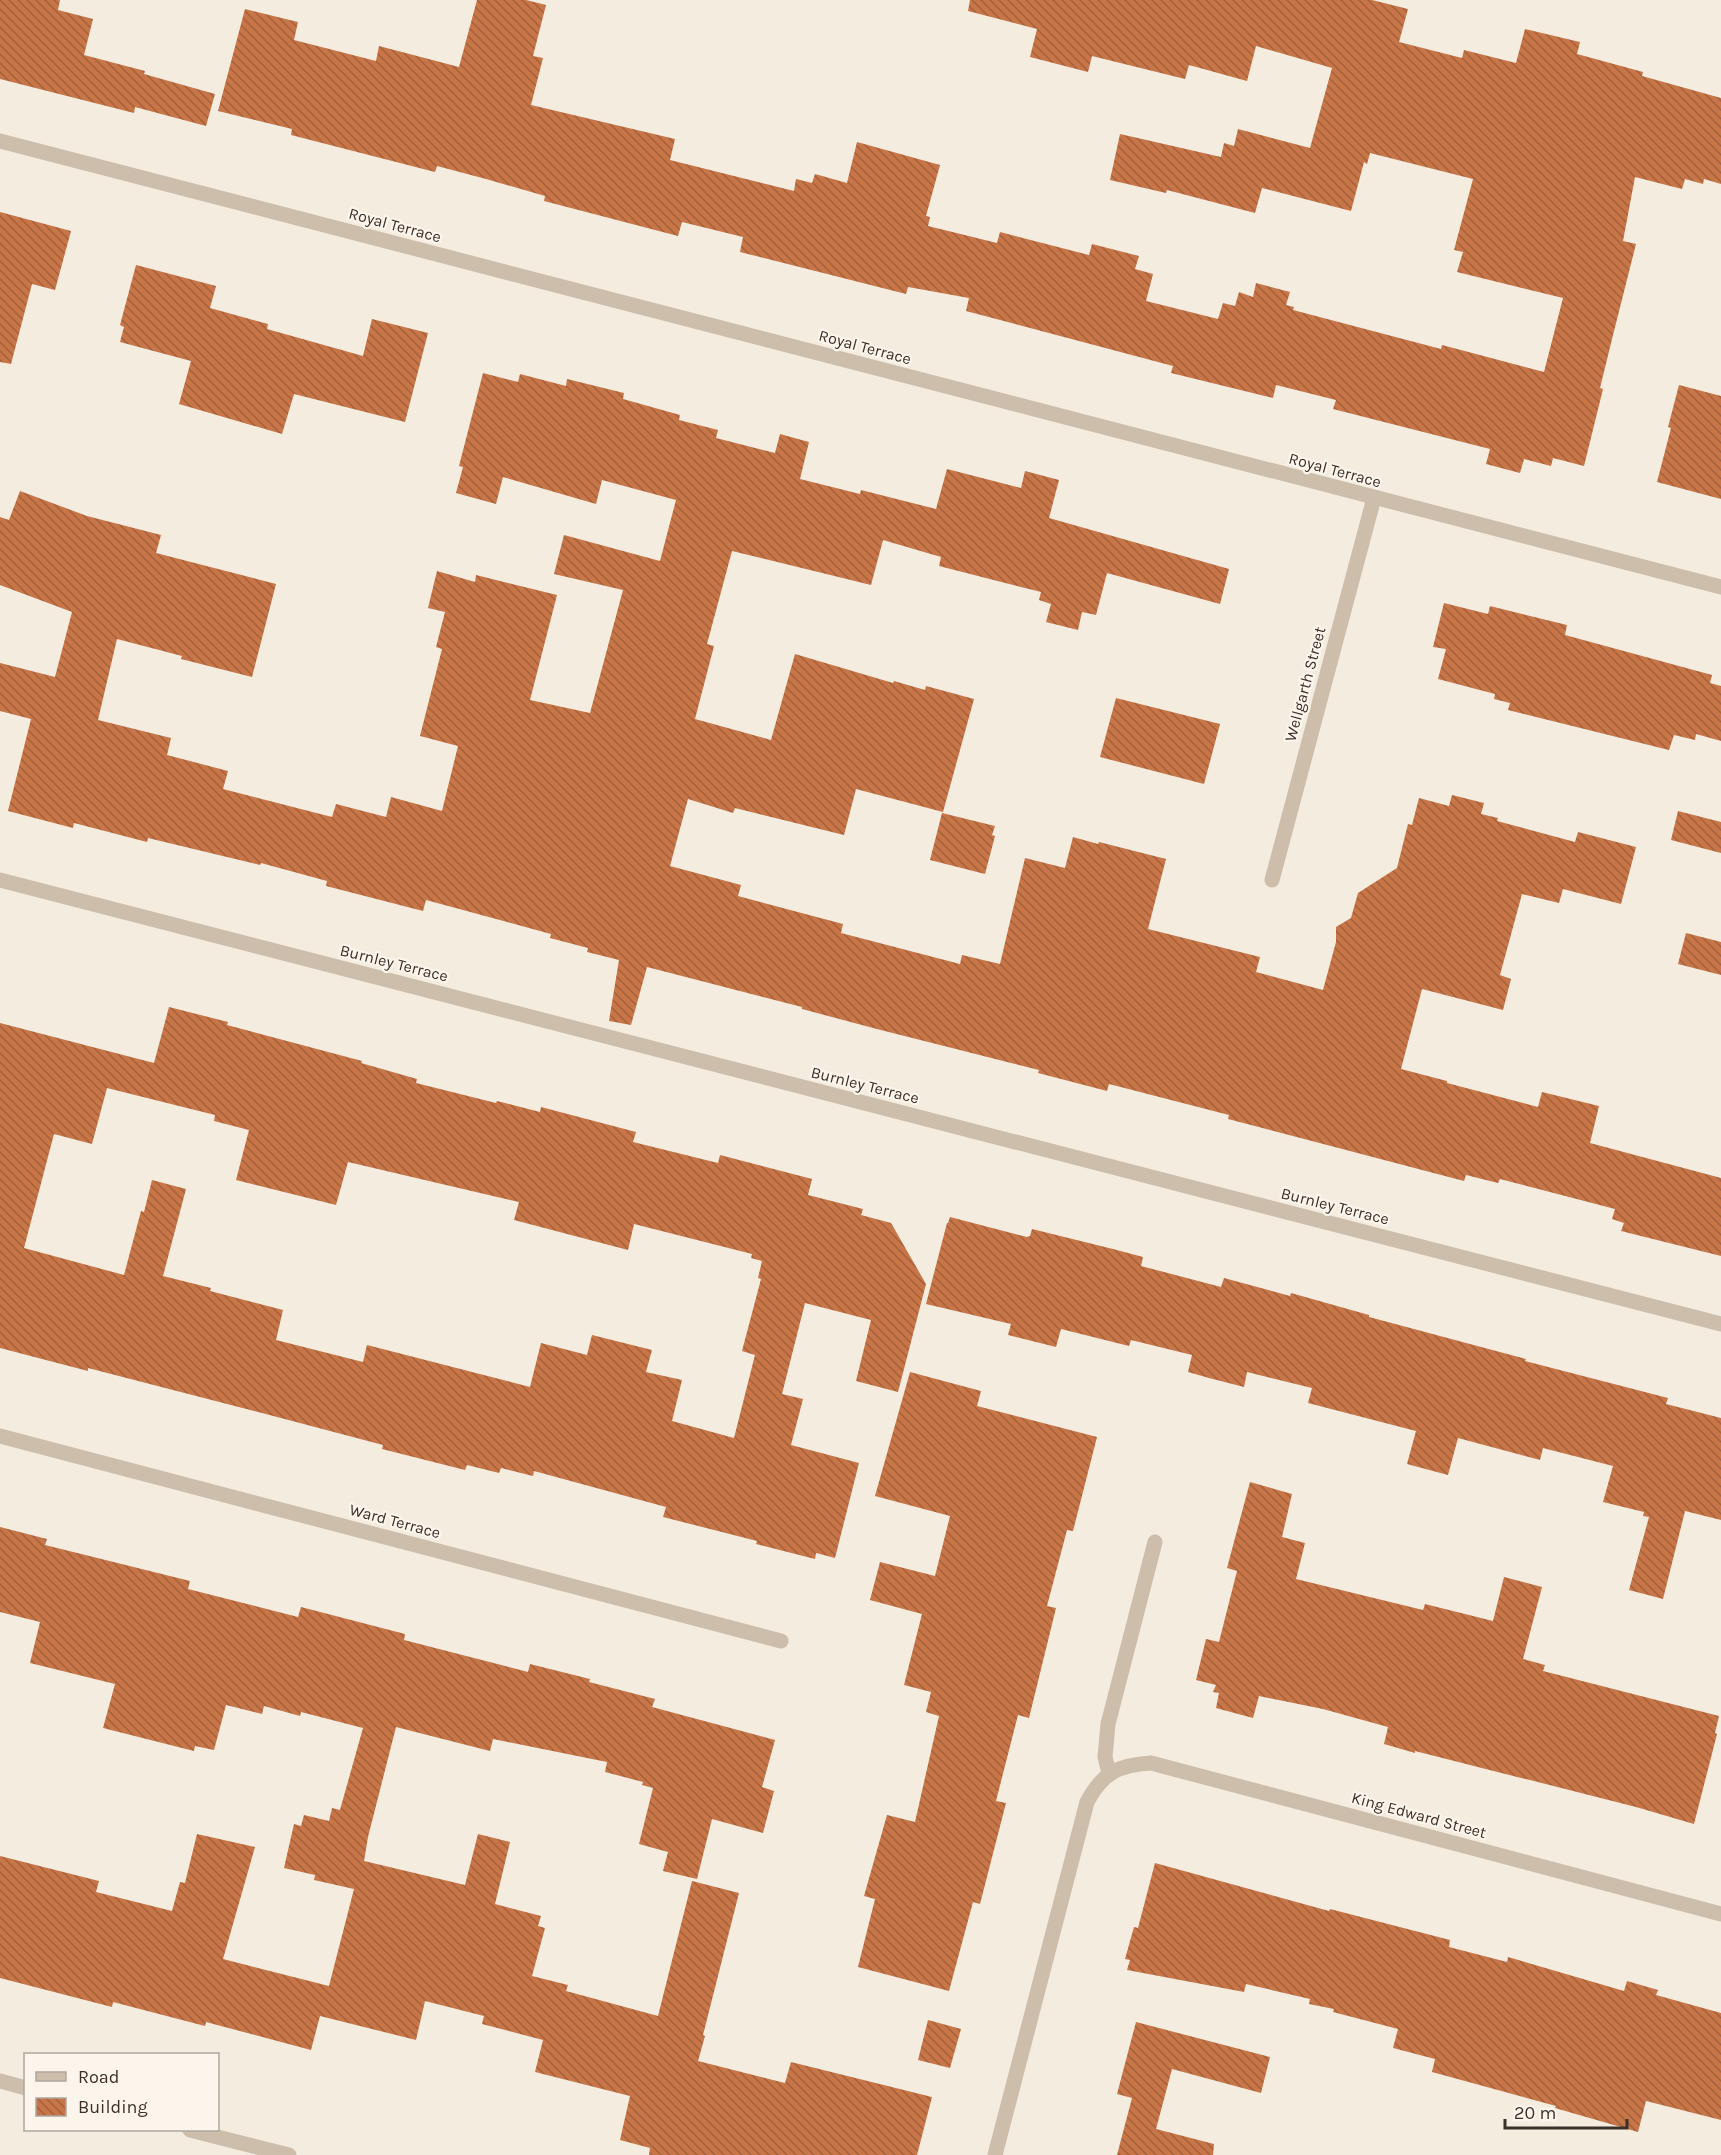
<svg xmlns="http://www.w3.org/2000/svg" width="1721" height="2155" font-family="Karla,sans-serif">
<defs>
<pattern id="building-back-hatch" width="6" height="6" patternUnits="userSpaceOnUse" patternTransform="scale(1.5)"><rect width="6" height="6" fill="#c87648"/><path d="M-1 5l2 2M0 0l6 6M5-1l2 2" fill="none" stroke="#a3613c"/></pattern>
</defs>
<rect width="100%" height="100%" fill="#f3ecdf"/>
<path fill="url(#building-back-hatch)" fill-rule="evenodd" d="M0,0H60L58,10L93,19L84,55L145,71L144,74L215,94L206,126L135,107L134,113L0,79Z
M477,0H526L546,5L533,56L543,58L531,105L675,139L670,160L794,191L796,179L812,183L815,174L847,183L857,142L940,165L926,216L930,217L928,226L997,243L1000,232L1089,255L1092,244L1139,256L1135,269L1153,274L1146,301L1218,319L1223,303L1235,306L1239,292L1253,297L1256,283L1290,292L1286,305L1294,307L1293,310L1441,349L1442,345L1544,372L1563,298L1457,272L1463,252L1454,250L1473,179L1370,153L1367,164L1364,162L1351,211L1262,188L1255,213L1167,190L1166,193L1110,180L1120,134L1221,157L1224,143L1234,146L1238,129L1310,148L1332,68L1256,46L1247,81L1189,65L1185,79L1092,56L1088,72L1030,57L1037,29L968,11L970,0H1372L1408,9L1399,42L1462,58L1464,50L1516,63L1525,29L1580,42L1577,54L1643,72L1642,76L1721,98V184L1704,179L1703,184L1685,179L1682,189L1635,177L1623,241L1636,244L1613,335L1600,388L1603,389L1584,466L1553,458L1551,466L1524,459L1520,473L1486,464L1490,449L1333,409L1336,400L1276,385L1273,398L1171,373L1173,366L966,311L969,298L908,287L906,294L740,252L743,237L682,222L678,236L544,201L545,196L486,179L437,166L435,172L291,135L292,129L218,111L245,9L298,22L294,40L376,61L379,46L459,67Z
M0,212L71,231L55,290L32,284L11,364L0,362Z
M136,265L216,286L210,308L268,324L267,329L363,356L372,319L428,333L405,422L294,394L282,434L179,404L191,361L120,342L124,327L120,325Z
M483,373L518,382L520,374L566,386L567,379L624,393L623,399L680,415L679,420L718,430L716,438L775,453L780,434L809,442L800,479L860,494L861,490L936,509L947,469L1021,488L1025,471L1059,480L1049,518L1229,569L1220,604L1107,573L1096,615L1082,612L1078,630L1046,622L1051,604L1039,600L1041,592L939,566L941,557L883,540L871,585L732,551L707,644L714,646L695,719L771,740L795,654L893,683L894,681L925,690L926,686L974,699L943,812L856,789L844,835L735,808L733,813L688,799L670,866L741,885L738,896L843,924L841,933L960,964L962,955L1000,964L1025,858L1065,868L1073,837L1098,844L1099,842L1166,859L1148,929L1260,957L1256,972L1323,990L1336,942V927L1351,918L1358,893L1397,868L1408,824L1412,825L1419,798L1449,806L1452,795L1484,803L1481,814L1498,818L1497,821L1575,842L1578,832L1636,847L1621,904L1563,889L1559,903L1522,894L1500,975L1511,979L1503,1010L1422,989L1401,1069L1447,1081V1083L1538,1107L1542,1092L1599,1106L1590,1143L1721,1178V1256L1621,1231L1624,1223L1612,1219L1615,1209L1500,1179L1498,1183L1466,1175L1464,1181L1228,1119L1229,1115L1109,1084L1107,1091L1038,1073L1039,1070L873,1028L802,1009V1007L647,967L631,1025L609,1021L619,960L587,952L588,948L550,938L551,934L426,900L423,911L326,886L327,881L261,863L260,865L148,838L147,842L74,823L73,828L8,811L31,719L0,711V663L55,677L72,612L0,585V517L9,520L20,491L87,516L161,535L156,553L276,584L252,677L181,659L182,656L117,639L98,720L171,738L167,755L228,771L223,789L332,817L336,804L386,817L391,797L442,811L458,746L420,736L442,649L436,647L445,612L428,608L437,571L475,582L476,575L557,595L530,700L590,713L623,590L554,574L564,535L660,561L676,500L602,480L596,504L503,477L496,504L456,493L463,467L459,466Z
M1679,385L1721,396V499L1657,482L1671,428L1668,427Z
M1444,603L1488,614L1490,606L1567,625L1565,635L1712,675L1710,683L1721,686V741L1696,734L1695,740L1674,735L1669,750L1508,710L1510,703L1494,699L1495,694L1438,679L1446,649L1433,647Z
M1116,698L1220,724L1204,784L1100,757Z
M1678,811L1721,822V853L1671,840Z
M942,813L995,826L992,835L995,836L985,874L930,860Z
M1686,933L1721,942V975L1678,964Z
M169,1007L228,1022L227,1025L362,1061L361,1063L417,1079L416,1083L496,1103L497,1101L540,1112L541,1107L636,1132L633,1142L718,1163L720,1155L812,1179L808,1195L863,1209L861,1215L891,1223L926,1284L898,1392L856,1381L871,1320L805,1303L782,1394L803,1399L791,1445L859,1463L835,1558L816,1553L815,1559L756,1544L757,1541L663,1517L666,1507L534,1471L533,1476L501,1468L499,1473L467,1465L465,1470L382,1449L383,1445L262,1413L88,1368V1371L0,1348V1023L154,1063ZM107,1088L215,1115L214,1121L249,1130L236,1180L336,1205L348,1162L519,1202L514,1220L628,1250L634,1224L752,1254L751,1258L762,1261L758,1278L761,1279L742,1351L755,1355L734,1438L672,1421L682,1380L646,1372L652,1350L592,1335L587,1355L541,1343L530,1387L367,1345L363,1362L276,1340L283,1310L210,1291L211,1288L163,1276L186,1189L152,1180L144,1212L141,1211L124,1275L24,1248L54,1134L92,1144Z
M950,1217L1027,1237L1030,1236L1032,1229L1113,1249L1143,1257L1141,1266L1221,1287L1224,1278L1290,1296L1291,1293L1369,1315V1317L1526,1359L1525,1361L1668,1398L1666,1404L1721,1418V1520L1685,1511L1663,1599L1629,1590L1649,1517L1643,1516L1644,1512L1603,1502L1613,1466L1543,1448L1540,1460L1458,1438L1448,1475L1407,1464L1416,1431L1308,1403L1312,1388L1247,1372L1244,1387L1209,1378L1188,1372L1192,1355L1131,1340L1129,1346L1061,1329L1056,1347L1008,1335L1011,1324L926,1304L947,1223H948Z
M910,1372L981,1391L977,1406L1097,1437L1073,1531L1067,1530L1047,1606L1056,1608L1029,1718L1018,1715L996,1801L1006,1803L980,1904L973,1902L949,1991L858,1967L875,1899L864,1896L887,1815L915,1822L939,1716L926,1712L931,1692L904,1685L922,1614L870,1600L880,1562L935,1576L950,1516L875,1496Z
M1250,1482L1292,1494L1282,1537L1305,1543L1296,1579L1423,1610L1425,1604L1493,1621L1504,1577L1542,1587L1523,1659L1545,1665L1543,1671L1719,1716L1715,1733L1717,1734L1694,1824L1636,1807L1415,1751V1753L1384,1744L1388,1727L1323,1709L1259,1696L1253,1718L1216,1708L1219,1693L1213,1692L1216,1685L1196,1680L1206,1639L1219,1642L1237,1571L1227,1568Z
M0,1527L47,1539L45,1545L190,1581L188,1589L298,1617L301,1607L405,1634L404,1640L528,1672L530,1664L590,1679L589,1682L655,1699L652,1707L775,1740L762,1787L774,1791L763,1833L712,1819L697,1879L663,1871L668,1852L639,1844L653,1788L642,1785L643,1782L605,1772L607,1762L493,1739L490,1751L396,1727L368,1837L364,1861L465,1885L478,1834L510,1842L495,1904L541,1916L538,1926L545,1928L532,1976L568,1985L566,1991L658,2016L692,1881L739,1893L703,2035L705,2036L698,2061L785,2083L791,2062L932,2097L917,2155H649L650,2148L620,2140L630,2096L535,2072L543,2040L482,2024L484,2016L425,2001L416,2040L320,2016L311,2050L206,2022L205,2026L113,2002L112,2007L0,1978V1856L99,1881L96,1892L172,1911L180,1882L185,1883L197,1834L255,1847L223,1959L329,1986L354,1889L314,1880L315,1875L284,1868L294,1824L301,1826L304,1815L329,1821L332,1808L340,1810L363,1728L301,1712L300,1716L264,1706L262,1714L226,1705L214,1750L195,1746L194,1751L103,1728L115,1684L30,1663L40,1622L0,1612Z
M1155,1863L1329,1911L1330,1909L1450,1940L1449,1947L1507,1962L1508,1957L1624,1991L1627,1981L1658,1990L1656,1995L1721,2013V2120L1646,2101L1638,2132L1555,2108L1556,2106L1432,2072L1435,2059L1393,2048L1398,2029L1333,2012L1334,2009L1309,2004L1310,1999L1246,1984L1244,1992L1127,1970L1130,1960L1125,1959L1134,1927L1138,1928Z
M928,2020L961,2029L950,2068L918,2060Z
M1136,2022L1270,2057L1261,2093L1172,2069L1156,2129L1214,2144L1213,2155H1117L1132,2098L1117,2094Z"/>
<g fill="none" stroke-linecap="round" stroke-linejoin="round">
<path stroke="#ccbeaa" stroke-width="15" d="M0,141L1721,587
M0,880L1721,1324
M1272,880L1374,498
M0,1436L781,1641
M1109,1773L1105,1757L1108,1724L1155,1542
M0,2081L26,2088
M190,2130L289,2155
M995,2155L1087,1802C1103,1772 1119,1765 1151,1763L1721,1914"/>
</g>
<g text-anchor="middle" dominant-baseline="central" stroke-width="4.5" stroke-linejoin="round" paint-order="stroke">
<g font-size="16" fill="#3a312a" stroke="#fbf5ec">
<text transform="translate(395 225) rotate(15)">Royal Terrace</text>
<text transform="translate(865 347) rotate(15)">Royal Terrace</text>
<text transform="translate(1335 470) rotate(15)">Royal Terrace</text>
<text transform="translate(1305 684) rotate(-75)">Wellgarth Street</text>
<text transform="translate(394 963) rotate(14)">Burnley Terrace</text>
<text transform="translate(865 1085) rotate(14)">Burnley Terrace</text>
<text transform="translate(1335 1206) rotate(14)">Burnley Terrace</text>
<text transform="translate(395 1521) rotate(15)">Ward Terrace</text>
<text transform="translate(1419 1815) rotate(15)">King Edward Street</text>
</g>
</g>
<rect x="24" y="2053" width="195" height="78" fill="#fbf5ec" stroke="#aea79e" stroke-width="1.5"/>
<rect x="36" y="2072" width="30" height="9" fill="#ccbeaa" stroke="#aea79e" stroke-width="1.5"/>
<text x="78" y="2083" font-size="18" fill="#3a312a">Road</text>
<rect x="36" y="2098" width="30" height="18" fill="url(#building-back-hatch)" stroke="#aea79e" stroke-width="1.5"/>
<text x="78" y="2113" font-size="18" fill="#3a312a">Building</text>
<path d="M1505 2119v9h122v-9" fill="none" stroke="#3a312a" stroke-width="3"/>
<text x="1514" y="2119" font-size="18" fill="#3a312a" stroke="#fbf5ec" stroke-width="4.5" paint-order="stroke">20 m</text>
</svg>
